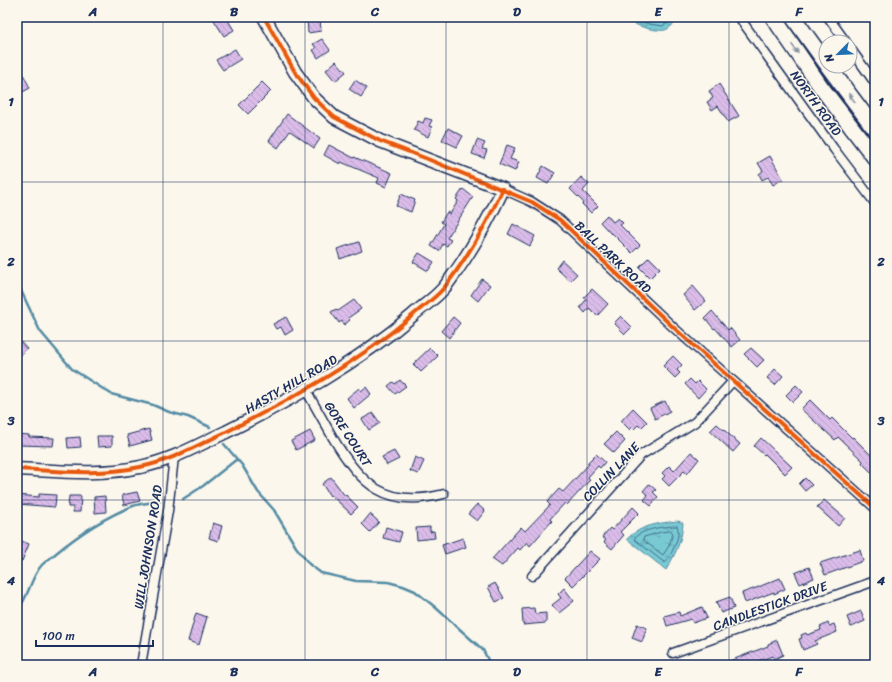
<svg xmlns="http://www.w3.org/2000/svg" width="892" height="682" font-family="Sriracha,sans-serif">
<defs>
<pattern id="water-ripples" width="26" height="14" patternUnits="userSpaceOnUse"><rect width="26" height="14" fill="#79c9d3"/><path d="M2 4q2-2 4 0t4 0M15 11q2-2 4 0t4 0" fill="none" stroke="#62a4ae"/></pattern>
<pattern id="building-back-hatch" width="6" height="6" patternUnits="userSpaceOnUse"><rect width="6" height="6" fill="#dbbce9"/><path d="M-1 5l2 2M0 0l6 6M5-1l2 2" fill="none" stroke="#bba2ca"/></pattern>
</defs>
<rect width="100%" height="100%" fill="#fbf7ec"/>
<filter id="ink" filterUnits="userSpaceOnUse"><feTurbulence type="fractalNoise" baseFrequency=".025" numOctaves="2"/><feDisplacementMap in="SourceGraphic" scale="8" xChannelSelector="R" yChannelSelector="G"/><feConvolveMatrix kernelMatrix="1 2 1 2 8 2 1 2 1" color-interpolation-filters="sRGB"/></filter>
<g filter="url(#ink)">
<path fill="url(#water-ripples)" stroke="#538ba4" d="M630,17H680C676,21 671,28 665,30C658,32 632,26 629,19Z
M678,521L683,523C682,541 675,555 666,570L627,539C641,525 659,523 678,521Z"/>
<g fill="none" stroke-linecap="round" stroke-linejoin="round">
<path stroke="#416d8d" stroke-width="1" d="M633,17L635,20L649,24L663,26L674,17
M677,526C682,535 671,555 665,563L634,539C640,529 666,526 677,526Z
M671,531L673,533L669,546L663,555L643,540L644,537L661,532Z"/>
<path stroke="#538ba4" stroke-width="2.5" d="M17,282L40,331L72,369L111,394L153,405L169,412L188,417L210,427
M224,444L242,465L258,492L274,510L296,547L309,564L321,573L356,581L388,582L403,586L415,591L435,607L483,650L488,660L492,665
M183,499L203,486L237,459
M17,611C29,597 30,579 41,566C45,561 51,558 55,554C78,535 105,517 133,506C142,503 151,503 160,501"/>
</g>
<path fill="url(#building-back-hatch)" stroke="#1b2f5e" d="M212,17H226L234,30L224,36Z
M316,17H320L321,31L308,33L307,18Z
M322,39L330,50L318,58L313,50L316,48L313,44Z
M235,49L241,59L223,70L216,60Z
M336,61L346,72L335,81L326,70Z
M22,72L30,88L17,95V74Z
M355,80L367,88L361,97L349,89Z
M262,82L271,91L248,114L239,105Z
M719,84L739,116L728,122L718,106L712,110L707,102L713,98L709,91Z
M287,114L320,139L314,148L290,131L278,148L269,141Z
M425,118L432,120L429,126L432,127L428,137L414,130L418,121L423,123Z
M448,128L463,136L457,147L442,140Z
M477,140L485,143L482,149L487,150L484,158L472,154Z
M329,145L354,158V157L392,173L386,187L377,183L379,178L341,162L340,164L324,155Z
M507,145L515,148L510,159L519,162L515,171L499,164Z
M770,156L783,179L773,185L768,177L762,180L759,174L763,171L758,163Z
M543,166L555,173L548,184L537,178Z
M581,177L589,184L583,191L598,206L591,213L582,204L583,202L570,189Z
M463,189L473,197L447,238L451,240L447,246L443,244L439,251L431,246L444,224L441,222L447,212L450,214L458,201L456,199Z
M401,194L415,200L411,212L396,206Z
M607,215L613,222L618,218L623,223L620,225L640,245L632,253L612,233L611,234L600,222Z
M513,224L535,236L530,246L508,234Z
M359,242L362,251L340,259L337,249Z
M419,253L434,262L428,271L413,262Z
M649,257L660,268L650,278L639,267Z
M562,260L577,274L570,281L556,268Z
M482,279L490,285L478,301L471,295Z
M693,286L706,301L695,310L683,295Z
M592,289L608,304L597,316L589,308L585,313L580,307L586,300L584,297Z
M354,300L361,309L348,318L350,320L344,325L342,321L339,323L331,312L336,309L338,311Z
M712,311L728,330L730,328L740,340L732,347L715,328L714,329L705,318Z
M621,316L632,327L625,334L614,323Z
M286,317L293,330L285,335L281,327L276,329L273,324Z
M453,317L460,323L449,338L441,331Z
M17,338L27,349L17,358Z
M430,348L438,356L421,372L413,364Z
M751,348L764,360L757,367L744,354Z
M673,356L682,365L677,370L680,373L675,378L663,366Z
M775,369L783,376L775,385L767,378Z
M690,379L695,384L698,381L706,389L698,398L685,384Z
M400,380L406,386L395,394L388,386L393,382L395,384Z
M796,385L803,392L793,402L786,395Z
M366,387L371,394L354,408L347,398L359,388L361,391Z
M810,400L830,420L832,418L852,438L853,437L875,459V476L862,463L863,461L838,437L835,440L801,409Z
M665,401L670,411L655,419L650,408Z
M633,408L647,422L641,428L638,425L634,429L632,427L630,430L621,421Z
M373,413L380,423L369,430L362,419Z
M717,424L740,444L733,452L710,431Z
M149,429L152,440L130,446L127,435Z
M310,431L315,440L296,450L291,441Z
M616,432L625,441L614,453L604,444Z
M17,434L29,435V437L54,438L53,446L17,445Z
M97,436H112V446L98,447Z
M80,437L81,447L68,448L67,438Z
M761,438L792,467L785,474L765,454L764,455L754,446Z
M394,451L399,459L387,465L382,457Z
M691,452L699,459L687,474L684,471L669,486L662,479L665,476L662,473L669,466L674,471Z
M596,454L605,462L600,468L598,466L588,477L590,480L567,505L565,503L550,519L552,521L530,546L527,542L520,550L518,548L502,566L492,559L521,527L525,531L550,505L547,502L559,489L563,492L589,464L587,463Z
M415,457L424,461L418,474L410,471Z
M331,477L345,496L346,495L358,507L351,514L331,495L330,496L322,484Z
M805,478L812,485L805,491L799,484Z
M649,484L656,490L653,492L658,497L651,506L644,500L648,495L643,491Z
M137,492L140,501L124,505L122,495Z
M39,494L56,495L55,507L17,504V495L39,497Z
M69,496H81L80,512H73V507H68Z
M105,496L106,512L95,513L94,497Z
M824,500L845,518L838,526L817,507Z
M477,504L485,511L477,521L468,514Z
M633,507L639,513L620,532L624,535L612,549L604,542L606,540L602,537L610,528L612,530Z
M370,514L379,522L370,532L362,524Z
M213,523L222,526L218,541L209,538Z
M386,527L402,532L399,542L383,538Z
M430,527V532L434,531L435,538L417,540L416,528Z
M463,538L466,547L445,554L442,545Z
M17,539L29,544L22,561L17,559Z
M860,550L863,561L825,575L820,563Z
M590,551L600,559L573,586L565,578Z
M809,567L814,578L800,584L795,573Z
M780,578L785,589L774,594V592L745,603L742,593L756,588Z
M495,583L504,598L496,602L488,587Z
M564,588L574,601L559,613L552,605L561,598L558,594Z
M730,597L734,608L721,613L716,602Z
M702,607L707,618L693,623L691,619L667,626L664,616L679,612L680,616Z
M534,608L535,614L546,613V623L523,625L522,609Z
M861,611L865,621L851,627L847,617Z
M196,613L207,617L199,645L188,641Z
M828,623L829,626L834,624L837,632L815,641L817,644L803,650L799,639L802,638L801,635L806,633L807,635L821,630L820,627Z
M637,624L647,628L642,642L632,638Z
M777,640L783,655L774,659L773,656L746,665H719L768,646V644Z"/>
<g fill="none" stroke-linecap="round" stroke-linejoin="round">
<defs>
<path id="street" d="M739,17L834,149L875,203
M828,17L846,42
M850,48L875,83
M503,189L532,202L560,220L673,327L875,508
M306,390C315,406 324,422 333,438C361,485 386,509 444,494
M532,576L641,455L695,422L733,381
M673,653L875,581
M141,665L168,511L174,457"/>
<path id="secondary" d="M17,469C58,471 99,476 140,467C171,461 198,445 226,432C292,399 357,363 413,315C422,307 434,299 442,290C447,285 451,278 455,273C474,246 489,219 503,189L380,141L334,117L314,98L295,72L264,17"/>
<path id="highway" d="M773,17L821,87L875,158
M793,17L826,63
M828,66L875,129"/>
</defs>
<use href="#street" stroke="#1b2f5e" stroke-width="11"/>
<use href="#secondary" stroke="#1b2f5e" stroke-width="15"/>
<use href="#highway" stroke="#1b2f5e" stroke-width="18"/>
<use href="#street" stroke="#fbf7ec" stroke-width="8"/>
<use href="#secondary" stroke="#fbf7ec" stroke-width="12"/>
<use href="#highway" stroke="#fbf7ec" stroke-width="15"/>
<defs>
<path id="cycleway" d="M264,17L295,72L314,98L334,117L380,141L425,158L532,202L560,220L673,327L875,508
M17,469C58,471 99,476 140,467C171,461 198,445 226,432C292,399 357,363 413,315C422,307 434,299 442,290C447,285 451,278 455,273C474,246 489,219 503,189"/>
</defs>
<use href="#cycleway" stroke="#fbf7ec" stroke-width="6"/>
<use href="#cycleway" stroke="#e8590c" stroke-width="4"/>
</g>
<defs><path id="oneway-solid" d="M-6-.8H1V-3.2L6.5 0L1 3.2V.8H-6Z"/></defs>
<g fill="#8b93a5">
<use href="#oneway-solid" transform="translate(795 49) rotate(55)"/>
<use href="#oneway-solid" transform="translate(852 98) rotate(-127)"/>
</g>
</g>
<path fill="none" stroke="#1b2f5e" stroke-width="1" stroke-opacity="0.55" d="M163,17V665M305,17V665M446,17V665M587,17V665M729,17V665M17,182H875M17,341H875M17,500H875"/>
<g text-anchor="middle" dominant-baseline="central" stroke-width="3" stroke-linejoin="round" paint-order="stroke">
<g font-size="13" fill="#1b2f5e" stroke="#fbf7ec">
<text transform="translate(816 103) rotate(54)">NORTH ROAD</text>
<text transform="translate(613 257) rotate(43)">BALL PARK ROAD</text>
<text transform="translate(291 384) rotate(-30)">HASTY HILL ROAD</text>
<text transform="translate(348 434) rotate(57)">GORE COURT</text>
<text transform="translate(611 472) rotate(-46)">COLLIN LANE</text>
<text transform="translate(148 547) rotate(-81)">WILL JOHNSON ROAD</text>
<text transform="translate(770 606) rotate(-20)">CANDLESTICK DRIVE</text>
</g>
</g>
<rect width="892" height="682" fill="none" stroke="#fbf7ec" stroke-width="44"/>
<g transform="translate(838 54) rotate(246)"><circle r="19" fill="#fbf7ec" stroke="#a1a7b3"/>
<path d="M0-3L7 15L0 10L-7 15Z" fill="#1f6fb2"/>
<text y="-6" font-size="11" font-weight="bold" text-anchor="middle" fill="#1b2f5e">N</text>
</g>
<path d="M36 640v6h117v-6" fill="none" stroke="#1b2f5e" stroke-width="2"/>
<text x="42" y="640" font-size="12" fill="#1b2f5e" stroke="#fbf7ec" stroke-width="3" paint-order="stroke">100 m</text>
<rect x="22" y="22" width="848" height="638" fill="none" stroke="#1b2f5e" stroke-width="1.5"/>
<g font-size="13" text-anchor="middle" font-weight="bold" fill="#1b2f5e">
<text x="93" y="16">A</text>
<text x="234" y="16">B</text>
<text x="375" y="16">C</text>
<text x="517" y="16">D</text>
<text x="658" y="16">E</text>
<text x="799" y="16">F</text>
<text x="11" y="106">1</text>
<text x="881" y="106">1</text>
<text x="11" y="266">2</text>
<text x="881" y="266">2</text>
<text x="11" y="425">3</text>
<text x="881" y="425">3</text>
<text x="11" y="585">4</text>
<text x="881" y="585">4</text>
<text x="93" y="676">A</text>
<text x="234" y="676">B</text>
<text x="375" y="676">C</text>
<text x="517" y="676">D</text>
<text x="658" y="676">E</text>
<text x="799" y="676">F</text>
</g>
</svg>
